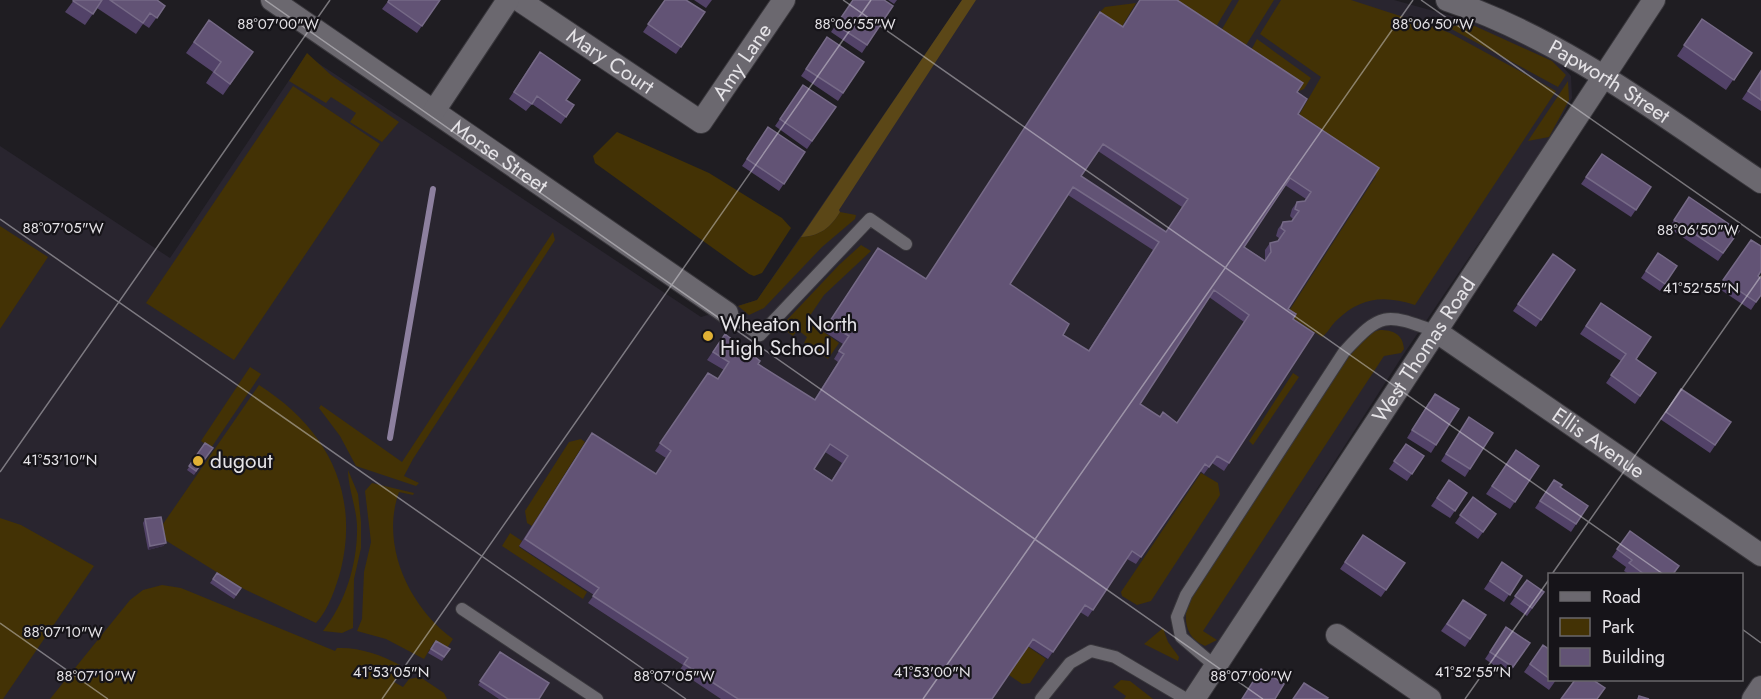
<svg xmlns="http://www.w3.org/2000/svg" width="1761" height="699" font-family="Jost,sans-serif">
<rect width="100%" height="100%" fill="#1f1d22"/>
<path fill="#29252f" d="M962,0H1394L1470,21L1555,58L1571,76L1572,98L1550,138L1403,355L1182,699H0V146L170,258L306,55L701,317L757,300Z"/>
<path fill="#433205" d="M1162,0H1232L1214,30Z
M1239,0H1274L1243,50L1218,36Z
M1281,0H1351L1431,26L1450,33L1556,91L1415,305C1384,295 1361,297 1337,320C1331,325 1328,333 1322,337L1287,314L1376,176L1295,122L1321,77L1260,34Z
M1136,3L1118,33L1094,18L1105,7Z
M1466,22L1552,61L1566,75L1558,87L1444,25Z
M1257,39L1311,78L1304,89L1299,91L1248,56Z
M307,53L331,75L399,122L382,142L350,122L356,113L331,97L326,103L289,81Z
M1568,81L1569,100L1549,137L1528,141Z
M293,86L380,144L234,360L146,303Z
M617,132L709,173L782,218L791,228L762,273L754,276L749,274L595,163L593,156Z
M840,212L856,215L855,219L822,247L764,308L749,315L738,306L757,300L801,237C820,236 830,228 840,212Z
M0,226L48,257L0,329Z
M553,232L555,240L413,459L404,476L419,483L416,486L356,466L340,436L319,408L321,405L402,462Z
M861,245L871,251L824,295L807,320L839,343L828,359L804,343L807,337L798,330L793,336L786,331V321L839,265Z
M1380,330C1393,330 1403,334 1404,349L1401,353L1384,356L1203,631L1217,640L1205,646C1183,637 1183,615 1190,596L1357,344L1372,332Z
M250,367L261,374L211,448L201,441Z
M1293,373L1299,377L1253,445L1249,441Z
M259,385C325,427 360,490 341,569C336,587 329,609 316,623L244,589L165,540L163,524Z
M581,439L585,442L532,526L527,523L525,511L569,442Z
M348,470L358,494L361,522V548L354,579L353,628L342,633L323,631C346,602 358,562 357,525C356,506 348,487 348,470Z
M1201,473L1218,483L1220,495L1151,601L1137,605L1122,596L1121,592Z
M372,483L414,493L413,495L399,492C380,545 409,607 453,639L447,648L434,642L424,659L386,639L357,631L362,619L364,572L371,542L365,491Z
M0,518L21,525L94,566L3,699H0Z
M510,533L522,541L519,547L587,592L583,599L502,546Z
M162,585L181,588L335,651L337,648C359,647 382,655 400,665L394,682L403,687L409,679L420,677L444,693L447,699H50L130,600L143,590Z
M1163,628L1168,642L1179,657L1178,661L1144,644Z
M1027,646L1046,659L1030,683L1022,684L1009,675Z
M1121,680L1130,681L1153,699H1124L1126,696L1113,687Z"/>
<path fill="#5b4717" d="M962,0H976L839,210L840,212C830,228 820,236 801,237Z"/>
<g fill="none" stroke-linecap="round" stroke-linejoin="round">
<path stroke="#8d809f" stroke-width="6" d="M390,438L433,189"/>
<defs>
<path id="service" d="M727,313L760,335L870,219L906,244
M462,609L597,699
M1215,666L1181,637L1177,617L1186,595L1344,352C1382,311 1385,313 1437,332
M1041,699L1070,663L1091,651L1115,657L1186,699"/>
<g id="minor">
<path id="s1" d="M272,0L727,313"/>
<path id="s2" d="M519,0L701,122L784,0"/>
<path id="s3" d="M1447,0C1562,38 1661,115 1761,182"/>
<path d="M434,111L508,0"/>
<path id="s4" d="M1437,332L1761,555"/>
<path d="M1337,635L1430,699"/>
<path id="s5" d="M1194,699L1654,0"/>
<path d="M1753,699L1761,687"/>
</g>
</defs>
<use href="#service" stroke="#39373c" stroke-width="14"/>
<use href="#minor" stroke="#39373c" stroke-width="24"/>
<use href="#service" stroke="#6b686f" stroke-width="12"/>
<use href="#minor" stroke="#6b686f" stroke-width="22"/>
</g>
<path fill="#524268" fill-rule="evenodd" d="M74,0H157L165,6L149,28L143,24L136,34L97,8L85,25L65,12Z
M389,0H440L417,33L382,9Z
M665,0L705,12L676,54L643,32Z
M694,0H712L706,8Z
M853,0L893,6L862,53L831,32Z
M888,0H897L894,4Z
M1702,19L1752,53L1726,90L1677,56Z
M209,20L253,52L223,95L206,83L213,72L186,53Z
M1123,26L1297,92L1298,114L1379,168L1288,309L1293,319L1314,333L1224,471L1212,463L1204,474L1200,471L1136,564L1127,559L1088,617L1080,612L1048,659L1028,646L992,699H721L679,671L683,665L588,603L594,595L519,546L587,440L656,474L666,458L655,451L708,373L718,379L724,370L707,360L725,334L758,364L814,400L838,362L834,359L843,344L823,331L878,248L925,279ZM1098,151L1182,207L1166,232L1081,176ZM1285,185L1306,199L1305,201L1297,202L1292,209L1290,216L1293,219L1292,221L1283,222L1278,229L1276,236L1279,238L1278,241L1270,243L1265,250V260L1244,247ZM1068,195L1153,250L1088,351L1063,335L1010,284ZM1209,297L1244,322L1177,423L1160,417L1140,404ZM825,452L842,463L832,480L814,469Z
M827,37L864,62L838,101L801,76Z
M534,60L566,100L574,105L561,124L532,104L526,111L509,99Z
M1761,71V111L1742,99Z
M803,85L836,107L807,149L775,126Z
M768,127L805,152L779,191L742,166Z
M1602,154L1651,187L1631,217L1581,184Z
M1689,197L1739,231L1718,261L1669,228Z
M1751,240L1761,295L1751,310L1718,288Z
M1658,253L1665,284L1660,291L1641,278Z
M1553,254L1575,270L1536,327L1513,311Z
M1601,303L1636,359L1656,373L1635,404L1606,383L1621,361L1580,334Z
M1681,389L1731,422L1710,453L1660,419Z
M1429,402L1436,445L1431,453L1407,438Z
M1464,425L1470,469L1465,477L1441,461Z
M205,443L213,448L194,475L187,470Z
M1406,444L1424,456L1407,481L1389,469Z
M1516,450L1539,466L1510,509L1486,494Z
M1449,480L1467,493L1450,518L1431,506Z
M1554,480L1560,487L1588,506L1571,532L1535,508Z
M1473,497L1496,514L1478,539L1455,523Z
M145,519L166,543L163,546L148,550L143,523Z
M1630,531L1673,574H1629L1624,571L1626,567L1612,557Z
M1363,535L1405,563L1381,597L1340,569Z
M1502,562L1522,576L1504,602L1484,589Z
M217,573L241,588L234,599L210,583Z
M1527,580L1544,592L1527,616L1510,604Z
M1463,600L1486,615L1465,647L1441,631Z
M1506,627L1530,643L1508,675L1485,659Z
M436,641L450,649L442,661L428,653Z
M1543,645L1550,650V680H1556L1549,690L1524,672Z
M500,652L539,699H499L478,685Z"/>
<path fill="#372c46" d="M166,543L163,546L148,550L150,546Z"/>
<path fill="#625375" stroke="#766a87" stroke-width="1.5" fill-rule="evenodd" d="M74,0H102L93,14L73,1Z
M110,0H157L165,6L157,18L150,13L143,23Z
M389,0H440L422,26L388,2Z
M665,0H686L705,12L681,47L648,24Z
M853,0H884L893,6L867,45L836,25Z
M1140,0H1177L1303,83L1297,92L1307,99L1298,114L1379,168L1288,309L1296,314L1293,319L1314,333L1229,463L1217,456L1209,467L1205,464L1141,557L1132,551L1093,610L1085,605L1053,652L1033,639L992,699H738L684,664L688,658L593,596L599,588L525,539L592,433L656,474L671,451L660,443L708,373L718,379L729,362L713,352L725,334L760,361L758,364L815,400L844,354L839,351L849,336L828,324L878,248L926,279L1100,12L1123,27ZM1103,144L1188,199L1166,232L1081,176ZM1290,178L1311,192L1305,201L1297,202L1295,209L1299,211L1292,221L1283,222L1281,228L1285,231L1278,241L1270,243L1271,252L1265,261L1244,247ZM1073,187L1159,242L1089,351L1063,335L1069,324L1010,284ZM1214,290L1249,315L1177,423L1163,412L1160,417L1140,404ZM830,444L848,456L832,481L814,469Z
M1702,19L1752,53L1734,80L1684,45Z
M209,20L253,52L230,84L214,72L221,62L194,42Z
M827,37L864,62L843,93L806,69Z
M540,52L580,80L566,100L574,105L566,117L537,96L532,104L514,92Z
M1761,71V100L1748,91Z
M803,85L836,107L812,141L780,119Z
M768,127L805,152L784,184L747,159Z
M1602,154L1651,187L1636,210L1586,177Z
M1689,197L1739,231L1723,253L1674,220Z
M1751,240L1761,246V271L1758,276L1761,279V295L1756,302L1723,280Z
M1658,253L1677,266L1665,284L1646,271Z
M1553,254L1575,270L1541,320L1518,304Z
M1601,303L1651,337L1636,359L1656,373L1640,396L1611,375L1626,354L1586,326Z
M1681,389L1731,422L1715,445L1666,412Z
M1435,394L1459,409L1436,445L1412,430Z
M1469,417L1493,433L1470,469L1446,454Z
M205,443L213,448L196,471L189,466Z
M1406,444L1424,456L1412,474L1394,461Z
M1516,450L1539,466L1515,502L1492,486Z
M1449,480L1467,493L1455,511L1437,498Z
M1554,480L1562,485L1560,487L1588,506L1576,524L1540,501Z
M1473,497L1496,514L1483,532L1460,515Z
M161,517L166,543L150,546L145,519Z
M1630,531L1679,566L1673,574H1644L1629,563L1632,560L1617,549Z
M1363,535L1405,563L1386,590L1345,562Z
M1502,562L1522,576L1510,595L1490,581Z
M217,573L241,588L236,595L213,579Z
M1527,580L1544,592L1532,608L1515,596Z
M1463,600L1486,615L1470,639L1447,624Z
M1506,627L1530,643L1513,667L1490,652Z
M436,641L450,649L444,657L431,649Z
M1543,645L1550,650V679L1530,664Z
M500,652L549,683L539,699H508L480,681Z
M1261,669L1284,684L1275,699H1242Z
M1575,680H1593L1605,688L1597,699H1561Z
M1304,683L1328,698L1327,699H1293Z
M1639,696L1649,699H1638Z"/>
<path fill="none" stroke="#e5e3e7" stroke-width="1.5" stroke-opacity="0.45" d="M265,0L1263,699M843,0L1663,574M1421,0L1761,238M0,219L686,699M0,472L330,0M1552,574L1761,276M0,623L108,699M1742,629L1761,643M382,699L871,0M923,699L1413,0M1465,699L1550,578"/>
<g fill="#e0b034" stroke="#161419" stroke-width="2">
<circle cx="708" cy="336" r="6"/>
<circle cx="198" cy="461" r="6"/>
</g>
<g text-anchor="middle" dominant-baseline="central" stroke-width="4.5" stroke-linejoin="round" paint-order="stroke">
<g font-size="21" fill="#e5e3e7" stroke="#161419">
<text stroke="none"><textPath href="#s2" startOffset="110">Mary Court</textPath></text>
<text stroke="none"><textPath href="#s2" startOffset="292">Amy Lane</textPath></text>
<text stroke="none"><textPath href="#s3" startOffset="182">Papworth Street</textPath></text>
<text stroke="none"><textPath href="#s1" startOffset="276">Morse Street</textPath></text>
<text stroke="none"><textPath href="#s5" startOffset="418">West Thomas Road</textPath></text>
<text stroke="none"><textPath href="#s4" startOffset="196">Ellis Avenue</textPath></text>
</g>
<g font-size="21" fill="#e5e3e7" stroke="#161419" text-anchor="start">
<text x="720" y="324">Wheaton North<tspan x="720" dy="24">High School</tspan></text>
<text x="210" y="461">dugout</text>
</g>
</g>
<g font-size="15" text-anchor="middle" fill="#e5e3e7" stroke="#161419" stroke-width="4.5" stroke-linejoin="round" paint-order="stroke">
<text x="278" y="29">88°07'00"W</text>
<text x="855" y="29">88°06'55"W</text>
<text x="1433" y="29">88°06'50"W</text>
<text x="63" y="233">88°07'05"W</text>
<text x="1698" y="235">88°06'50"W</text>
<text x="1701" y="293">41°52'55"N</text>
<text x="60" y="465">41°53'10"N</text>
<text x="63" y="637">88°07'10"W</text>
<text x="391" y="677">41°53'05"N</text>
<text x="932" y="677">41°53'00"N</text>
<text x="1473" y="677">41°52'55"N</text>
<text x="96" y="681">88°07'10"W</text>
<text x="674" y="681">88°07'05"W</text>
<text x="1251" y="681">88°07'00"W</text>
</g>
<rect x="1548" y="573" width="195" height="108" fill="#161419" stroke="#69676b" stroke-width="1.5"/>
<rect x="1560" y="592" width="30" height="9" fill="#6b686f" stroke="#69676b" stroke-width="1.5"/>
<text x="1602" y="603" font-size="18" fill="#e5e3e7">Road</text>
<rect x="1560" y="618" width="30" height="18" fill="#433205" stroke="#69676b" stroke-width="1.5"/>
<text x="1602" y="633" font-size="18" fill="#e5e3e7">Park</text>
<rect x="1560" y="648" width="30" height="18" fill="#625375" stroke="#69676b" stroke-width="1.5"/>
<text x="1602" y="663" font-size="18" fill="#e5e3e7">Building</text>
</svg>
